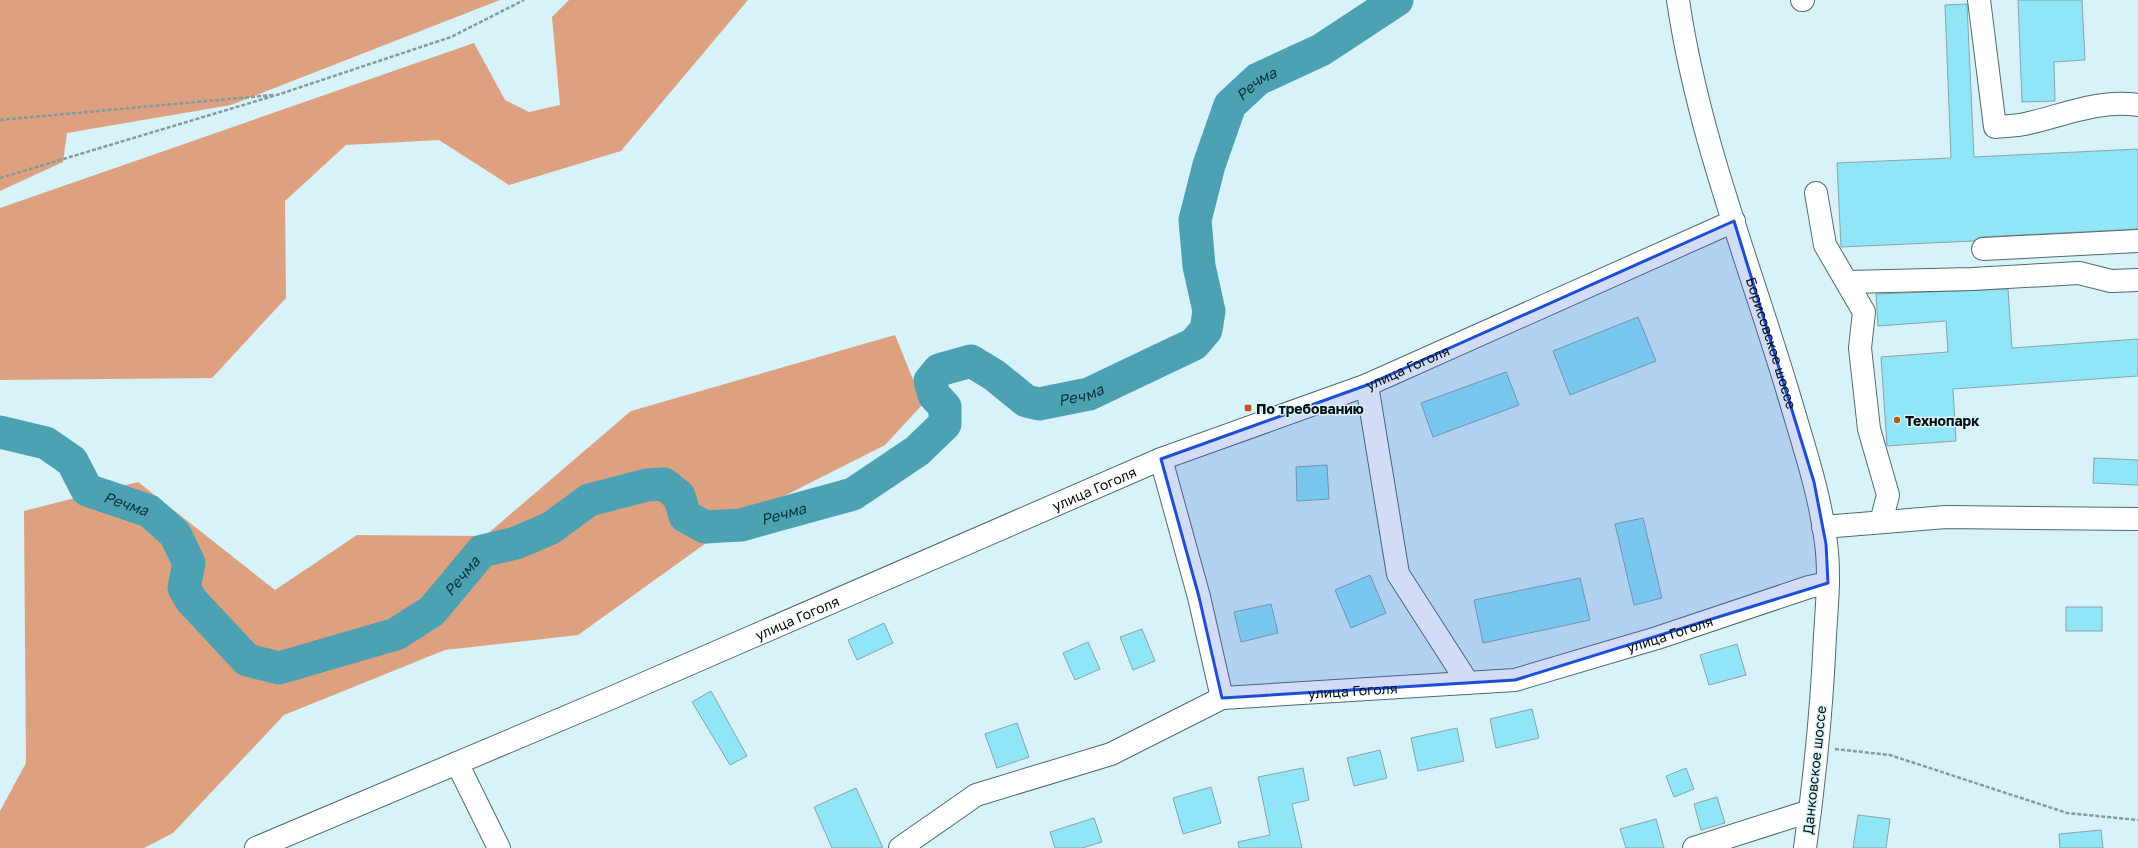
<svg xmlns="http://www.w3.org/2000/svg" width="2138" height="848" font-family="'Golos Text',sans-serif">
<rect width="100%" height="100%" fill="#d7f2f8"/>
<path fill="#dda180" d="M0,0H500L231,105L67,133L63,162L0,191Z
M569,0H748L621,151L509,185L439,140L346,145L285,201L286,298L212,378L0,380V208L474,43L505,100L529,112L560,105L552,17Z
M895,335L923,404L885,445L741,518L578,635L445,650L284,715L173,833L144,848H0V811L26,763L24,511L138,482L275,590L357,535L485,536L631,411Z"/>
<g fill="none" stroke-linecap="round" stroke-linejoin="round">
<path stroke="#4ca2b2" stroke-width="33" id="s1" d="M0,432L46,443L72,461L87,490L149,511L175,534L189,563L184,588L191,600L247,660L279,668L396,634L432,611L482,551L516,543L551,528L589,500L647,485L664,484L679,496L685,516L705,527L741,525L853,494L917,451L945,424V407L934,395L930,381L939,370L971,361L994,375L1026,401L1039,404L1089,394L1194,344L1206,330L1209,311L1199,266L1195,220L1209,165L1230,105L1258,79L1321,50L1397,0"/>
</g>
<path fill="#90e5f6" stroke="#8aa4a9" d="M2018,0H2082L2085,60L2054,62L2055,101L2022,102Z
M1967,4L1974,157L2138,149V229L1982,237L1974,241L1841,247L1837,163L1951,158L1945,5Z
M2008,289L2012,348L2138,339V376L1953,389L1956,441L1887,446L1881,357L1948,352L1946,321L1878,326L1876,294Z
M1638,317L1656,361L1570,395L1553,351Z
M1506,372L1519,405L1433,437L1421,403Z
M2094,458L2138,460V485L2093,483Z
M1327,465L1329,499L1297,501L1296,467Z
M1643,518L1662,598L1634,605L1615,524Z
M1370,575L1386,613L1351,628L1335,590Z
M1580,578L1590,620L1483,643L1474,600Z
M1271,604L1278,633L1241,642L1234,612Z
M2066,607H2102V631H2066Z
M884,623L893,643L857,660L848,640Z
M1142,629L1155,661L1133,670L1120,637Z
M1088,642L1100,669L1075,680L1063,653Z
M1737,644L1746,675L1709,685L1700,655Z
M711,691L747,756L730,765L692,702Z
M1532,709L1539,738L1496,748L1490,719Z
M1017,723L1029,757L997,768L985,734Z
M1457,728L1464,761L1418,771L1411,738Z
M1380,750L1387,778L1354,786L1347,758Z
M1303,768L1309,800L1292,804L1302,848H1239L1238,842L1270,835L1258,777Z
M1686,768L1694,789L1674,797L1666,776Z
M1211,787L1221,823L1183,834L1173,798Z
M856,788L883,848H832L814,807Z
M1717,797L1725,823L1701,830L1694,804Z
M1858,815L1890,819L1886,848H1853Z
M1094,818L1102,842L1082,848H1055L1050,832Z
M1656,819L1664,848H1626L1620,829Z
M2101,830L2103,848H2060L2059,834Z"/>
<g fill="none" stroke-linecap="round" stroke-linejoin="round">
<defs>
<g id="minor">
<path d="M1802,0H1803"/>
<path d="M1979,0L1995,127C2006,126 2018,126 2029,123C2064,115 2102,99 2138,105"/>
<path d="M1816,193L1825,245L1864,312L1860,348L1869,429L1888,495L1881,522"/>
<path d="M1983,249L2138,241"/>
<path d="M1848,282L1972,279L2079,273L2111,281L2138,280"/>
<path d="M1367,385L1398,574L1468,683"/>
<path d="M1161,459L1199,597L1222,698"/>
<path d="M1823,527L1946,517L2138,519"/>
<path d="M457,763L499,848"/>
<path id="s2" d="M256,848L611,698L1161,459L1367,385L1734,221"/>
<path id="s3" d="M900,848L976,795L1111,754L1222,698L1515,680L1657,638L1809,587L1828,583"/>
<path d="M1694,848L1810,811"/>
</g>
<g id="major">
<path id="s4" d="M1678,0C1698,138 1751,267 1790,399C1804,447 1820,494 1826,543C1830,573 1827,605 1825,635C1822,706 1815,777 1805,848"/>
</g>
</defs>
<use href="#minor" stroke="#516a6e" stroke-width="24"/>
<use href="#major" stroke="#516a6e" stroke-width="24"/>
<path stroke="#859a9e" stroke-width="2.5" stroke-dasharray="4 2" stroke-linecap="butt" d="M0,120L273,95
M0,178L280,94L451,37L524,0
M1835,749L1890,755L2067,813L2138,820"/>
<use href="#minor" stroke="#fff" stroke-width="22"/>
<use href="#major" stroke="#fff" stroke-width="22"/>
</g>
<path fill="#1d4ed8" fill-opacity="0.2" stroke="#1d4ed8" stroke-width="3" stroke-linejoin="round" d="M1734,221L1814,482L1826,544L1828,583L1515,680L1222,698L1199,597L1161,459L1367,385Z"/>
<g fill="#b95815" stroke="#d7f2f8" stroke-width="1.5">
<rect x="1244" y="404" width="8" height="8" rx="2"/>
<circle cx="1897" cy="420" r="4"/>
</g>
<g text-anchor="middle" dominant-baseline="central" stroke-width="3" stroke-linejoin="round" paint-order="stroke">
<g font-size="14" fill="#061011" stroke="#d7f2f8">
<text stroke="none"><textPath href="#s4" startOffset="356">Борисовское шоссе</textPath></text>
<text stroke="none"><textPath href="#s2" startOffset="1248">улица Гоголя</textPath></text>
<text stroke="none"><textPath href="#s2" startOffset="912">улица Гоголя</textPath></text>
<text stroke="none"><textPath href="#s2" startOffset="588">улица Гоголя</textPath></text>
<text stroke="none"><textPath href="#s3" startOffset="813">улица Гоголя</textPath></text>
<text stroke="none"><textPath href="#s3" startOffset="489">улица Гоголя</textPath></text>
<text transform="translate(1814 770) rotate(-84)">Данковское шоссе</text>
</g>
<g font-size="14" font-weight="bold" fill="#061011" stroke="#d7f2f8" text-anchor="start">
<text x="1256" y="408">По требованию</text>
<text x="1905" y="420">Технопарк</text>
</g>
<g font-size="15" font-style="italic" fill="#073239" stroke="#d7f2f8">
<text stroke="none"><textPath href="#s1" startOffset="1798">Речма</textPath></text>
<text stroke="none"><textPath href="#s1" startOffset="1389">Речма</textPath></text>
<text stroke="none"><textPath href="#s1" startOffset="153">Речма</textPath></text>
<text stroke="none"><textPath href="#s1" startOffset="981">Речма</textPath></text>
<text stroke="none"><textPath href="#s1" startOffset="609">Речма</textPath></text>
</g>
</g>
</svg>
